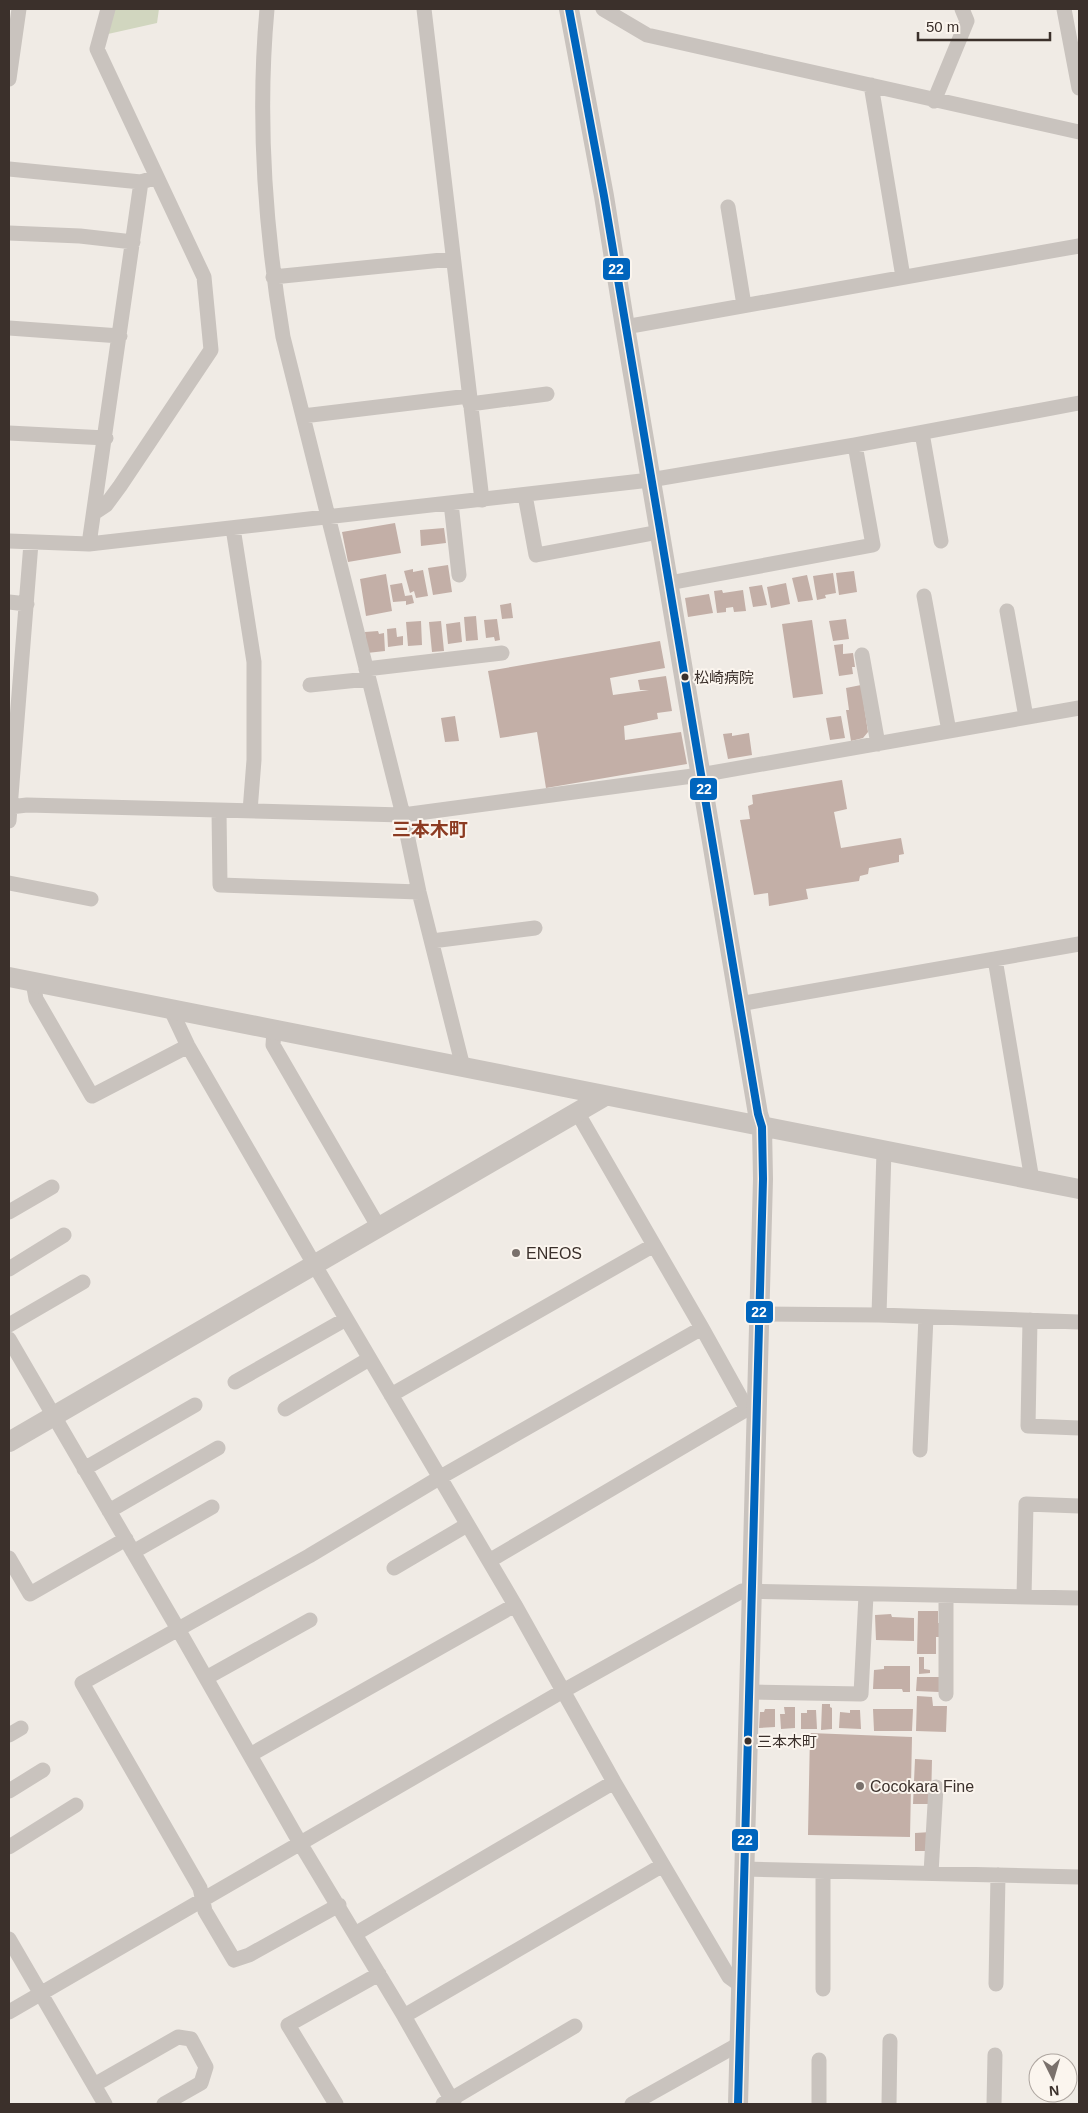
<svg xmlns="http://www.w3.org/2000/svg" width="1088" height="2113" font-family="Helvetica,'Noto Sans JP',sans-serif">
<rect width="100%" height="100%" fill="#f0ebe5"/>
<path fill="#d1d6bf" d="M114,9H159L157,23L108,34Z"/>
<path fill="#c3afa7" d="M395,523L401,553L348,562L342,532Z
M444,528L446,543L421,546L420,530Z
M448,565L452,592L433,595L428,568Z
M413,569V572L423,570L428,596L416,598L414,591L410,593L404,571Z
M854,571L857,592L839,595L836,573Z
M833,573L836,593L825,595L826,598L817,600L813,576Z
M386,574L392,611L366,616L360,579Z
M807,575L813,600L798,602L792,578Z
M402,583L405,596L412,595L414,603L406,605V601L393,602L390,585Z
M786,583L790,604L771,608L767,587Z
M762,585L767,605L753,607L749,587Z
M722,590L723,593L743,590L746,611L734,612L733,607L726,608V612L717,613L714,591Z
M709,594L713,613L688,617L685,598Z
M511,603L513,618L502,619L500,605Z
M476,616L478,640L466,641L464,617Z
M497,619L500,640L495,641L494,637L486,638L484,620Z
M846,619L849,639L833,641L829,621Z
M812,620L823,694L793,698L782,624Z
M421,621L422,645L408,646L406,622Z
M441,621L444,651L432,652L429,622Z
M460,622L462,642L448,644L446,624Z
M396,628L397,637L403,636V645L388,647L387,629Z
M378,631L379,634L384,633L385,651L367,653L365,632Z
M660,641L665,668L610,678L613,695L649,690H640L638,680L666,676L672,711L657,713L658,719L624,726L625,740L681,732L687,764L546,788L537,732L500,738L488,671Z
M843,644V654L853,653L855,667H852L853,674L839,676L834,645Z
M861,685L868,732L863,738L851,741L846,710H849L846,688Z
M455,716L459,741L445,742L441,718Z
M841,716L845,738L830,740L826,718Z
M732,733V736L749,733L752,755L728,759L723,734Z
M842,780L847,809L834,812L841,848L901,838L904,854L899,855V862L869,868L868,874L860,876L859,881L806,889L808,899L769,906L768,893L754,895L740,820L750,819L748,806L753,804L752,795Z
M918,1611H938V1623H940L939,1637H936V1654H917Z
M891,1614L892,1617L914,1618V1641L876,1640L875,1615Z
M919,1657H924V1669L930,1670V1673L919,1674Z
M884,1666H910V1692H903L902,1689H873L874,1670L884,1669Z
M917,1677H939V1692L916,1691Z
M917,1696L932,1697L933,1706H947L946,1732L916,1731Z
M822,1704H830V1707L832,1708V1729L821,1730Z
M784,1707H795V1728L781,1729L780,1714H785Z
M765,1709H775V1727L759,1728L760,1712H764Z
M873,1709H913L912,1731H874Z
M807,1710H816L817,1729H801V1713H807Z
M850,1710H860L861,1729L839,1728L840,1712L850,1713Z
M810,1733L912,1737L910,1837L808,1835Z
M915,1759L932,1760L931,1804H913Z
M931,1832L930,1851H915V1833Z"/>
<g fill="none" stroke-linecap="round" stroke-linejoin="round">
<path stroke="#c9c3be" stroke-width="15" d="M267,9C257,118 265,229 283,337L403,815L419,892L463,1067
M424,9L482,500
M603,9L647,35L1079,132
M1064,9L1079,88
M9,79L19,9
M871,85L903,277
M934,101L967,21L962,9
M9,169L141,182
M728,207L744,305
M9,233L80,236L133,242
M273,277L452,259
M625,327L1079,246
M9,328L120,336
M470,404L547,394
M303,416L469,396
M9,433L106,438
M922,433L941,541
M525,495L536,555L659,532
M451,503L459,575
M94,513L106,505L120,486L211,350L204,277L157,177
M233,528L254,662V760L250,811
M9,541L89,544L650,480L855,445L1079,403
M89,544L141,182L157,177L97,49L108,9
M669,583L873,545L855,445
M924,596L949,731
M9,602L27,604
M1007,611L1026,717
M862,655L878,744
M366,669L502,653
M310,685L368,679
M10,807L27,805L403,815L700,775L1079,708
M219,811L220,885L419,892
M9,821L31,543
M9,883L91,899
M432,941L535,928
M995,959L1032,1180
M33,982L36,999L92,1096L188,1046
M739,1004L1079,944
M171,1010L188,1046L314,1264L515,1605L614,1782L729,1977L740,1985
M274,1031L273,1045L378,1226
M577,1112L702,1328L747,1409L756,1411
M9,1212L52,1187
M9,1269L64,1235
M758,1314L879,1315L1079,1322
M879,1315L884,1151
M1030,1320L1028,1426L1079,1428
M9,1325L83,1282
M9,1339L178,1629L300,1843L404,2016L454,2104
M235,1382L346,1319
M391,1395L654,1245
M285,1409L369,1359
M920,1450L926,1317
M84,1469L195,1405
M109,1511L218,1448
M133,1552L212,1507
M9,1558L30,1594L126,1539
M489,1561L747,1409
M394,1568L467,1525
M1024,1597L1026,1504L1079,1506
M206,1678L310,1620
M748,1692L861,1694L866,1595
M946,1694V1596
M9,1735L21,1728
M250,1755L515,1605
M9,1791L43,1770
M9,1847L76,1805
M744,1869L1079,1877
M931,1873L936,1787
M339,1905L249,1955L234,1960L205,1911L200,1888L82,1683L309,1556L439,1478L702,1328
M355,1934L614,1782
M9,1939L105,2104
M996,1984L998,1875
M823,1989V1871
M9,2012L563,1691L742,1591L1079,1598
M404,2016L663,1865
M94,2085L178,2037L191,2039L206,2067L201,2083L164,2104
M336,2104L288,2025L379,1974
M443,2104L575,2026
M632,2104L739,2044
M819,2104V2060
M889,2104L890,2041
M994,2104L995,2055"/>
<path stroke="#c9c3be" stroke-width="20" d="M569,9L604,196L625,327L758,1114L762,1127L763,1179L738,2104
M9,977L1079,1189
M9,1442L605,1096"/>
<defs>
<path id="bus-1" d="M569,9L604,196L758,1114L762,1127L763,1179L738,2104"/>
</defs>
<use href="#bus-1" stroke="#fbf5ee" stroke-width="11"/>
<use href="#bus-1" stroke="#0065bd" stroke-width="8"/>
</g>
<g fill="#3b302b" stroke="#fbf5ee" stroke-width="2">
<circle cx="685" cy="677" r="4.5"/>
<circle cx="748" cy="1741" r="4.5"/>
</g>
<g fill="#7a716c" stroke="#fbf5ee" stroke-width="2">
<circle cx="516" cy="1253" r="5"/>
<circle cx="860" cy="1786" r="5"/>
</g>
<g text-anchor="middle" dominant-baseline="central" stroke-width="4" stroke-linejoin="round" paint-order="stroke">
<g font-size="15" fill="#3b302b" stroke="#fbf5ee" text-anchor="start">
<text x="694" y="677">松崎病院</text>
<text x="757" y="1741">三本木町</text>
</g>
<g font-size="16" fill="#3b302b" stroke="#fbf5ee" text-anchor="start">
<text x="526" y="1253">ENEOS</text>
<text x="870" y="1786">Cocokara Fine</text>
</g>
<g font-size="19" font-weight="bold" fill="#8c3b22" stroke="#fbf5ee">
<text x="430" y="829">三本木町</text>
</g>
</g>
<g stroke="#fbf5ee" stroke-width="2">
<rect x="602" y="257" width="29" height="24" rx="5" fill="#0065bd"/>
<rect x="689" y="777" width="29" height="24" rx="5" fill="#0065bd"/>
<rect x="745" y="1300" width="29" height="24" rx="5" fill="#0065bd"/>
<rect x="731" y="1828" width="28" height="24" rx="5" fill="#0065bd"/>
</g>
<g font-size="14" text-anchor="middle" font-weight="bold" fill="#fff">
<text x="616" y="274">22</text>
<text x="704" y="794">22</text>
<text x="759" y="1317">22</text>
<text x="745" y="1845">22</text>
</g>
<rect width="1088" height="2113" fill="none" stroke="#3b302b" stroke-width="20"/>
<g transform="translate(1053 2078) rotate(175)"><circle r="24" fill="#fbf5ee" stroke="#aea6a0"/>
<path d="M0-4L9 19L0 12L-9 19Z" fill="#7a716c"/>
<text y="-8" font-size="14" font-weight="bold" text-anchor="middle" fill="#3b302b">N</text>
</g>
<path d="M918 32v8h132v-8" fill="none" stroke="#3b302b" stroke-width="2.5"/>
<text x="926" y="32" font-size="15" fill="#3b302b" stroke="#fbf5ee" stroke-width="4" paint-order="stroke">50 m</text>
</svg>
